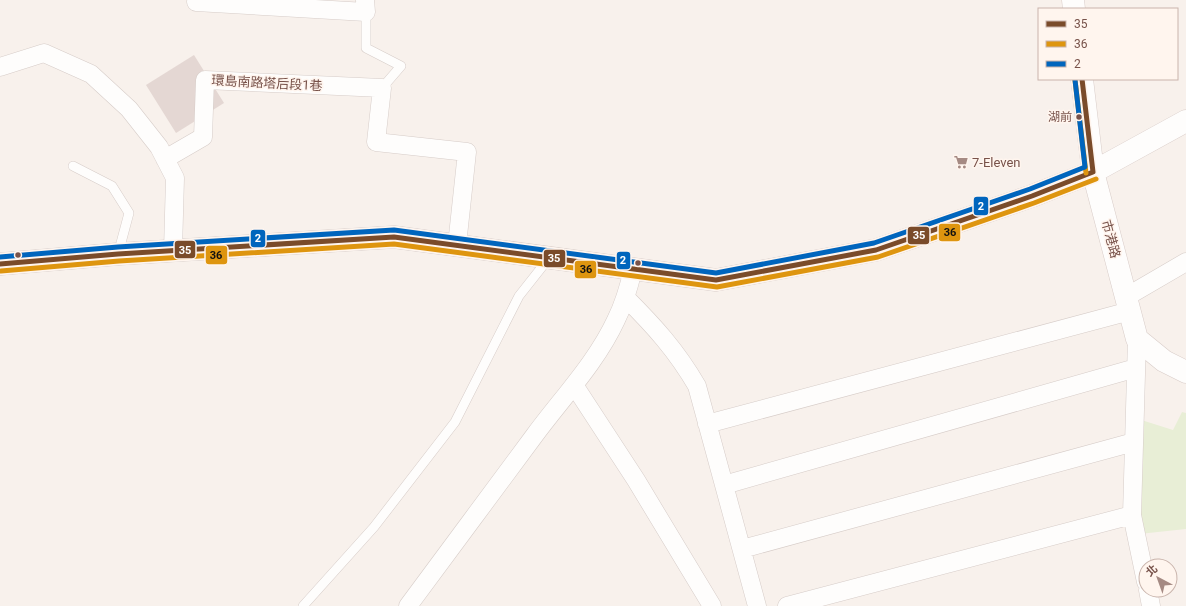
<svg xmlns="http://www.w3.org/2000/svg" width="1186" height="606" font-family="Roboto,'Noto Sans TC',sans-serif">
<rect width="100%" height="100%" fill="#f8f1ec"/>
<path fill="#e8eed6" d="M1182,412L1186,413V529L1139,534L1135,418L1173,430Z"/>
<path fill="#e4d7d3" d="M194,55L224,103L176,133L146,85Z"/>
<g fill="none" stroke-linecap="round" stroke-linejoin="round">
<defs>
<path id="lane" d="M366,12V48L401,66L382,88
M73,166L112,186L129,213L118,254
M303,606L374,527L455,422L519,296L549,258"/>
<path id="street" d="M196,2L366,12L365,0
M0,67L44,53L91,74L129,109L159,147L175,178L173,250
M165,159L203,137L205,80L382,88L376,142L467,152L457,245
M1126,297L1186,262
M626,298C654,326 676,350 697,386L757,606
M1137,339L1132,515L1146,582
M574,385L636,480L712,606
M707,424L1130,311
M724,485L1136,368
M742,549L1134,442
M1148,590L1151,606
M408,606C450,549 492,493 534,436C562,398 596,363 616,320C624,304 629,287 633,269
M787,606L1132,515"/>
<path id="secondary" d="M1073,0L1074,9
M1082,79L1093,172L1137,339L1164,361L1186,372
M0,264L118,254L394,237L716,280L876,250L1032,196L1093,172L1186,121"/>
</defs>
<use href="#lane" stroke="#d6ccc8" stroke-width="10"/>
<use href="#street" stroke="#d6ccc8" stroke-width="19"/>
<use href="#secondary" stroke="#d8ccc8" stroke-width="23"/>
<use href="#lane" stroke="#fefdfc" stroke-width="9"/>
<use href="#street" stroke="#fefdfc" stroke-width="18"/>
<use href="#secondary" stroke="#fefdfc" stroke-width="22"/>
<defs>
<path id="bus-1" d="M1082,79L1093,172
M0,264L118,254L394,237L716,280L876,250L1032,196L1093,172"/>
<path id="bus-2" d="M1075,80L1086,173
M1,271L119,261L394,244L717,287L878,257L1034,203L1096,179"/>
<path id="bus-3" d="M0,257L118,247L394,230L716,273L874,243L1030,189L1085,167L1075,80"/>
</defs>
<use href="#bus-1" stroke="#fff5ee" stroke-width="8"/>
<use href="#bus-2" stroke="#fff5ee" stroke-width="8"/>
<use href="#bus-3" stroke="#fff5ee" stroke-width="8"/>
<use href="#bus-1" stroke="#7a4b2a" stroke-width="5"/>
<use href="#bus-2" stroke="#de950f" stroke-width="5"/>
<use href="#bus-3" stroke="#0065bd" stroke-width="5"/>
</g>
<defs>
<symbol id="supermarket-bare" viewBox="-9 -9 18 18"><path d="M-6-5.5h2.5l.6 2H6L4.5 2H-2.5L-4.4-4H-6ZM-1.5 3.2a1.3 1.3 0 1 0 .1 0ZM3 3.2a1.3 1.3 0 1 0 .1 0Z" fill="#a58a83" stroke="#fff5ee" stroke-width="2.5" paint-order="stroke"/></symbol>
</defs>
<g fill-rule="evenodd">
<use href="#supermarket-bare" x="951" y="152" width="20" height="20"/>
</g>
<g fill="#78524a" stroke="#fff5ee" stroke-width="1.5">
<circle cx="1079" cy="117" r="3.5"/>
<circle cx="18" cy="255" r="3.5"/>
<circle cx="638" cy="263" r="3.5"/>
</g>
<g text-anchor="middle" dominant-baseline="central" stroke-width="3" stroke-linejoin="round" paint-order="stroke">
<g font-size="12" fill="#78524a" stroke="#fff5ee" text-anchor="end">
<text x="1072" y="117">湖前</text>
</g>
<g font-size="13" fill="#78524a" stroke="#fff5ee">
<text transform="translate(267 83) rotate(3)">環島南路塔后段1巷</text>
<text transform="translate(1111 239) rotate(75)">市港路</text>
</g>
<g font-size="13" fill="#78524a" stroke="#fff5ee" text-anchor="start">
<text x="972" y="162">7-Eleven</text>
</g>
</g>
<g stroke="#fff5ee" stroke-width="1.5">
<rect x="973" y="196" width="16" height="20" rx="4" fill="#0065bd"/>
<rect x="938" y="223" width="23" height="19" rx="4" fill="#de950f"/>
<rect x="907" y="226" width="23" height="19" rx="4" fill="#7a4b2a"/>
<rect x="250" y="229" width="16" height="19" rx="4" fill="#0065bd"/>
<rect x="174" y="240" width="22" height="19" rx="4" fill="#7a4b2a"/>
<rect x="205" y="245" width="23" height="20" rx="4" fill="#de950f"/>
<rect x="543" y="249" width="23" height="19" rx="4" fill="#7a4b2a"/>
<rect x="616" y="251" width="15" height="19" rx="4" fill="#0065bd"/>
<rect x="574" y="260" width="23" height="19" rx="4" fill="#de950f"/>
</g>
<g font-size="11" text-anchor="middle" font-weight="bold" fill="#fff">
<text x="981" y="210">2</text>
<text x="919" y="239">35</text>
<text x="258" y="242">2</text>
<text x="185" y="254">35</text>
<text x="554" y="262">35</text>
<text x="623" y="264">2</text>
</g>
<g font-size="11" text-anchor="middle" font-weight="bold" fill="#111">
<text x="950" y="236">36</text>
<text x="216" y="259">36</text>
<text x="586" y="273">36</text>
</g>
<rect x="1038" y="8" width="140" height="72" fill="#fff5ee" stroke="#c9b4ac"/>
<rect x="1046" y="21" width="20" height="6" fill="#7a4b2a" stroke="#c9b4ac"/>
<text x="1074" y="28" font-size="12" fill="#78524a">35</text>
<rect x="1046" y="41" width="20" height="6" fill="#de950f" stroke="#c9b4ac"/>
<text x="1074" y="48" font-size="12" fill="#78524a">36</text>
<rect x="1046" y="61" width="20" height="6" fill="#0065bd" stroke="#c9b4ac"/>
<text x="1074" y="68" font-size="12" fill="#78524a">2</text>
<g transform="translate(1158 578) rotate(319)"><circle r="19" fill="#fff5ee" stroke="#c9b4ac"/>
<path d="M0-3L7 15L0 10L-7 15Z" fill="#a58a83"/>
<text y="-6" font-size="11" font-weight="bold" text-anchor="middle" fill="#78524a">北</text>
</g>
</svg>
